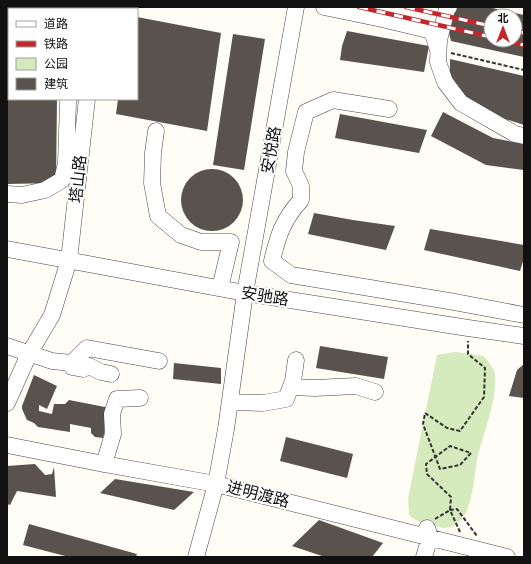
<svg xmlns="http://www.w3.org/2000/svg" width="531" height="564" font-family="'Zilla Slab','Noto Sans SC',serif">
<rect width="100%" height="100%" fill="#fffdf5"/>
<path fill="#d5ebbd" d="M455,352L484,356C487,361 494,368 495,374C497,401 485,429 478,455C473,476 475,525 445,528C443,528 439,527 436,526C425,525 417,522 409,515L408,498L437,355Z"/>
<path fill="#5a524d" fill-rule="evenodd" d="M7,7H52L51,9H9V99H57L56,183L7,184Z
M457,7H488L524,15V57L451,41L448,29L451,13ZM491,16H515V40H491Z
M137,17L221,33L207,131L116,114L118,99H137Z
M347,31L429,46L424,72L340,60L342,46Z
M233,34L265,39L244,170L213,165Z
M450,59L524,76V125L493,115L466,98L450,74Z
M443,112L493,138L524,144V170L486,165L431,136Z
M340,114L427,130L419,153L335,138Z
M181 200a31 31 0 1 1 62 0a31 31 0 1 1-62 0Z
M314,213L353,220L395,226L386,250L308,234Z
M430,229L524,245V258L520,271L424,250Z
M320,346L388,357L384,379L316,368Z
M174,363L221,368V384L173,379Z
M524,364V398L509,396L517,370Z
M34,375L57,386L47,409L39,405V411L52,414L54,404H65L69,400L110,408L103,438L95,437L91,433V428L70,424V432L38,427L34,423L27,420L22,409V406Z
M286,437L353,454L347,478L280,461Z
M35,464L45,475L52,474L54,467L56,497L17,491L10,505L7,504V466Z
M115,479L194,492L174,510L100,493Z
M319,520L383,543L372,557H325L292,546Z
M29,524L137,554L136,557H69L23,545Z"/>
<g fill="none" stroke-linecap="round" stroke-linejoin="round">
<defs>
<path id="minor" d="M71,7L75,9
M324,7L382,19L432,31L438,50
M449,7L447,9L439,40L438,62L445,82L461,103L515,134L524,136
M97,9V7
M389,109L333,100L306,112L296,152L294,171L301,186V200C283,220 278,235 272,261L291,275L449,301L524,315
M156,131L153,153L152,183L158,216L181,235L201,242H231L220,288
M7,194L22,195L45,190L62,180L66,163L68,102L69,99
M7,249L245,293L468,328L524,336
M7,346L52,361L72,363L87,348L159,361
M72,363V367L83,369L89,366L101,372L111,374
M291,387L315,388L356,386L375,392
M230,402L263,403L286,399L293,381L296,360
M7,403L29,354L52,315L69,260L87,99
M7,445L104,464L216,484L507,557
M104,464L113,434L112,414L117,399L140,398
M196,557L216,484L226,429L245,293L296,7
M424,557L430,537L427,528"/>
</defs>
<use href="#minor" stroke="#444" stroke-width="17"/>
<path stroke="#333" stroke-width="2" stroke-dasharray="4 2" stroke-linecap="butt" d="M451,53L524,70
M435,519L450,510L451,497L427,474L426,464L450,446L471,453L460,465L440,469L423,424L425,413L447,428L460,431L484,397L485,368L468,354V341
M460,532L450,510L457,509L477,536"/>
<use href="#minor" stroke="#fff" stroke-width="16"/>
<defs>
<path id="rail" d="M359,7L491,37
M406,7L491,26
M515,31L524,33
M503,40L524,45"/>
</defs>
<use href="#rail" stroke="#c4262e" stroke-width="4.5"/>
<use href="#rail" stroke="#fff" stroke-width="3" stroke-dasharray="9" stroke-linecap="butt"/>
</g>
<g text-anchor="middle" dominant-baseline="central" stroke-width="4" stroke-linejoin="round" paint-order="stroke">
<g font-size="16" fill="#111" stroke="#fff">
<text transform="translate(271 150) rotate(-80)">安悦路</text>
<text transform="translate(78 179) rotate(-84)">塔山路</text>
<text transform="translate(265 296) rotate(9)">安驰路</text>
<text transform="translate(258 494) rotate(14)">进明渡路</text>
</g>
</g>
<rect width="531" height="564" fill="none" stroke="#111111" stroke-width="16"/>
<rect x="8" y="8" width="130" height="92" fill="#ffffff" stroke="#a0a0a0"/>
<rect x="16" y="21" width="20" height="6" fill="#ffffff" stroke="#a0a0a0"/>
<text x="44" y="28" font-size="12" fill="#111111">道路</text>
<rect x="16" y="41" width="20" height="6" fill="#c4262e" stroke="#a0a0a0"/>
<text x="44" y="48" font-size="12" fill="#111111">铁路</text>
<rect x="16" y="58" width="20" height="12" fill="#d5ebbd" stroke="#a0a0a0"/>
<text x="44" y="68" font-size="12" fill="#111111">公园</text>
<rect x="16" y="78" width="20" height="12" fill="#5a524d" stroke="#a0a0a0"/>
<text x="44" y="88" font-size="12" fill="#111111">建筑</text>
<g transform="translate(503 28)"><circle r="19" fill="#ffffff" stroke="#a0a0a0"/>
<path d="M0-3L7 15L0 10L-7 15Z" fill="#c4262e"/>
<text y="-6" font-size="11" font-weight="bold" text-anchor="middle" fill="#111111">北</text>
</g>
</svg>
